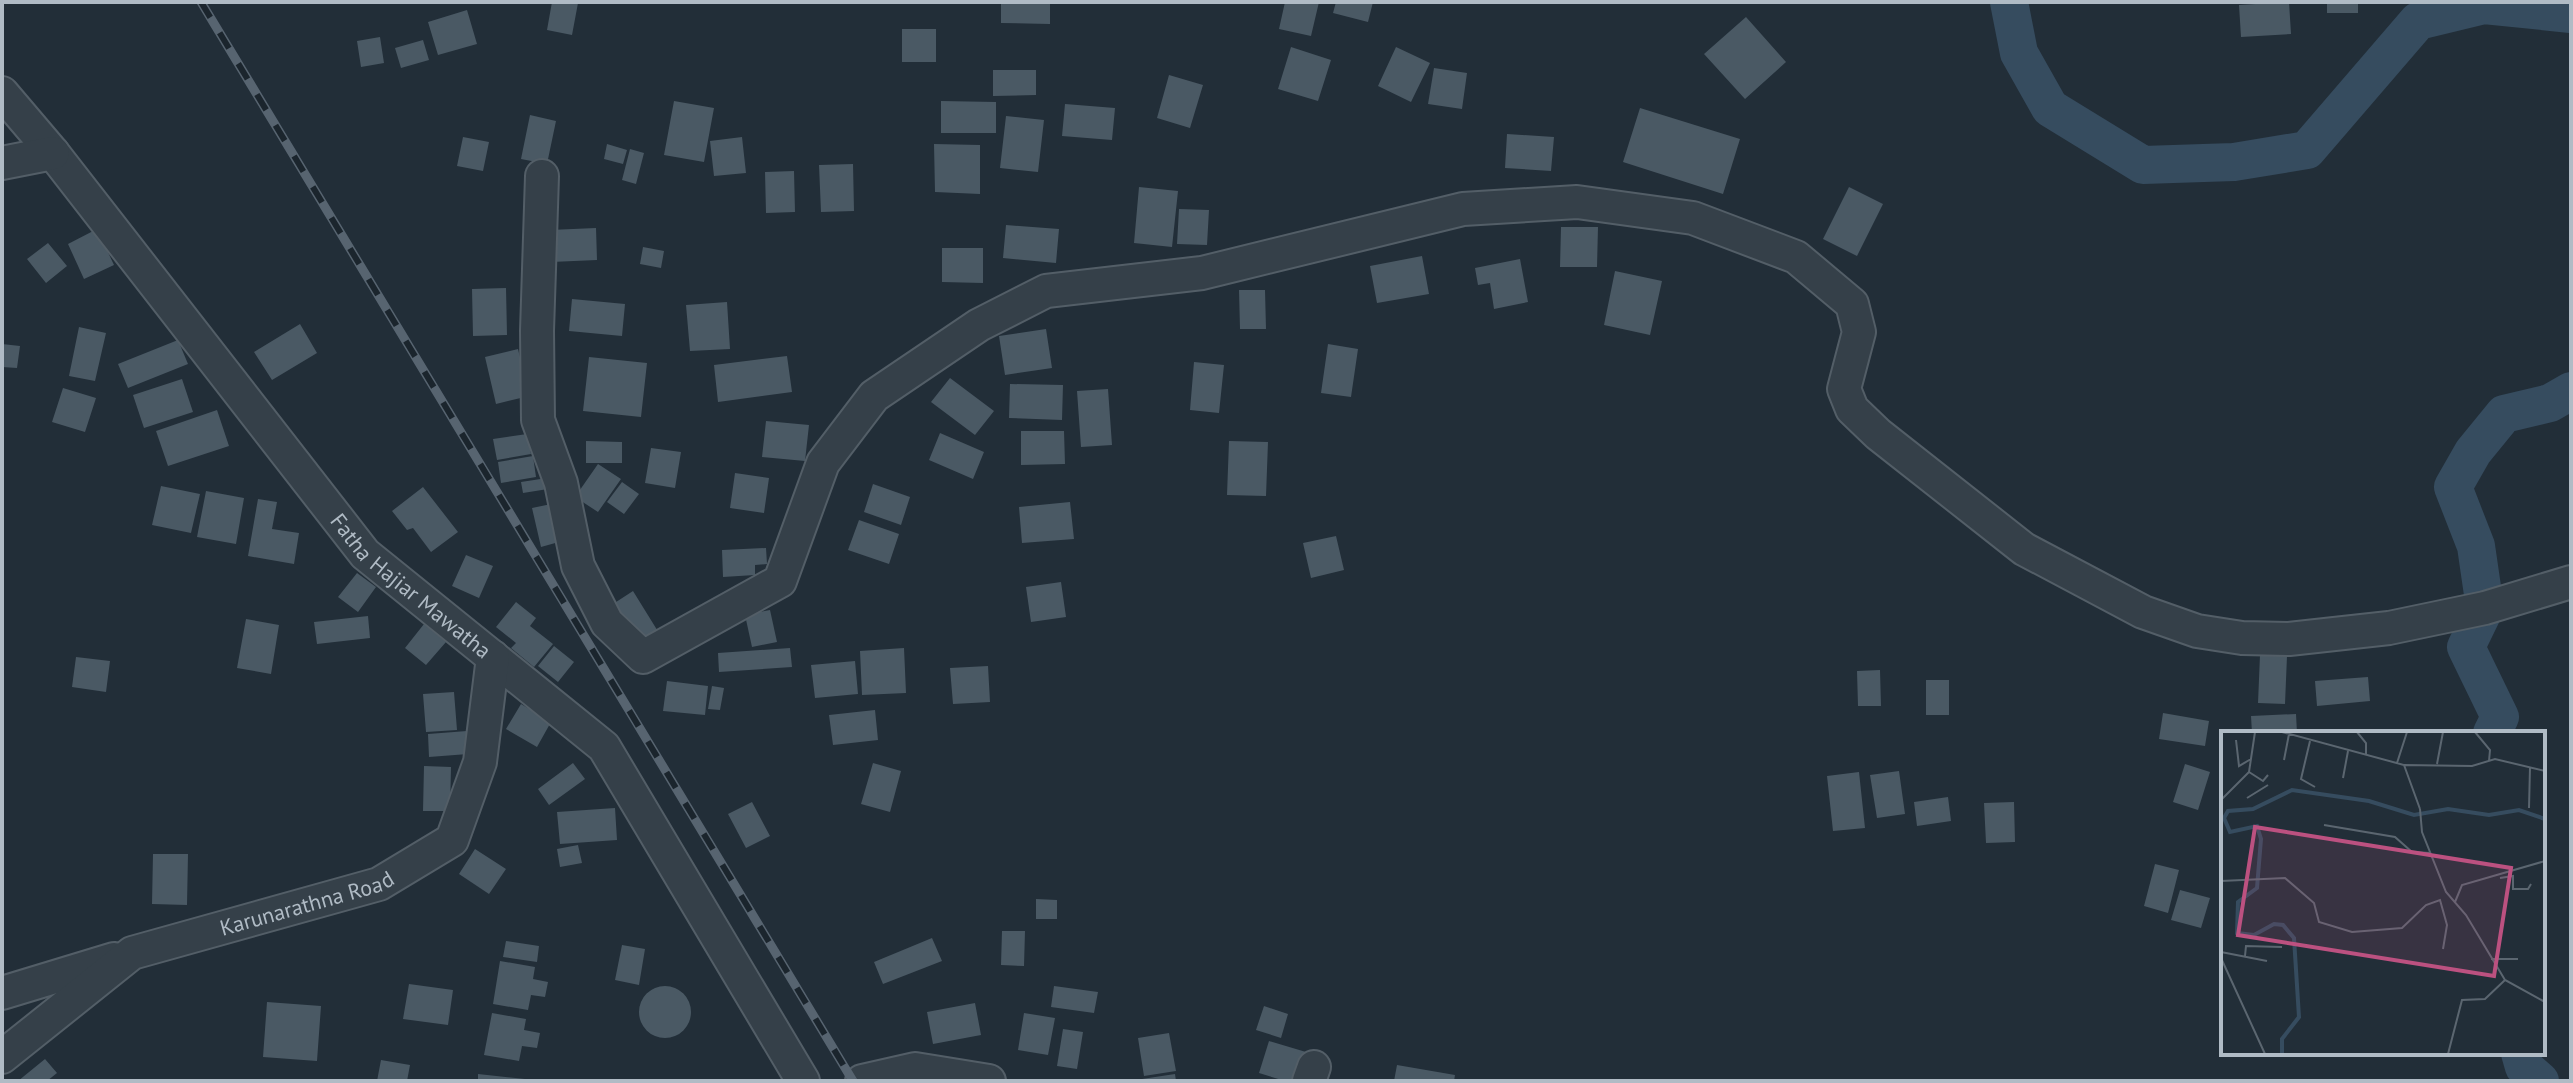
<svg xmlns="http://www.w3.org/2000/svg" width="2573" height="1083" font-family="'PT Sans',sans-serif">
<rect width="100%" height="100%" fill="#222e38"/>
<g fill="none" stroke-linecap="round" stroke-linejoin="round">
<path stroke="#364c5f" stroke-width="38" d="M2009,2L2019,53L2050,108L2143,165L2234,162L2307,150L2418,21L2484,5L2571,14
M2492,733L2500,717L2466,647L2485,608L2476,546L2453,487L2473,452L2504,414L2550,403L2571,391
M2520,1053L2524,1067L2540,1081"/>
</g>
<path fill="#4a5964" d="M552,2L578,3L572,35L547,30Z
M1001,2H1050V24L1001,23Z
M1285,2H1319L1311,36L1279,29Z
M1336,2H1373L1368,22L1333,13Z
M2289,2L2291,34L2241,37L2239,5Z
M2327,2H2358V13H2327Z
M467,10L477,44L438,55L428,22Z
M1746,17L1786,62L1745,99L1704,54Z
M902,29H936V62H902Z
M380,37L384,63L361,67L357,41Z
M423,40L429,60L401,68L395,48Z
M1291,47L1331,60L1318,101L1278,89Z
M1396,47L1430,63L1411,102L1378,86Z
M1434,68L1467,73L1462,109L1428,104Z
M993,70H1036V95L993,96Z
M1169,75L1203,85L1190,128L1157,118Z
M674,101L714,108L704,162L664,155Z
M941,101L996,102V133H941Z
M1065,104L1115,108L1112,140L1062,136Z
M1640,108L1740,139L1723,194L1623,162Z
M530,115L556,121L547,164L521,159Z
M1006,116L1044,120L1038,172L1000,168Z
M1507,134L1554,137L1551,171L1505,168Z
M463,137L489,142L483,171L457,166Z
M742,137L746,173L714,176L710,141Z
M607,144L627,150L623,164L604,159Z
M934,144L980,145V194L935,192Z
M630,149L644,153L636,184L622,180Z
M853,164L854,211L821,212L819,165Z
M794,171L795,212L766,213L765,172Z
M1139,187L1178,191L1172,247L1134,243Z
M1849,187L1883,204L1857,256L1823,239Z
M1179,209L1209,210L1207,245L1177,244Z
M1006,225L1059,229L1056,263L1003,258Z
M1561,227H1598L1597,267H1560Z
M596,228L597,260L551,262L550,230Z
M97,229L114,265L84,279L68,244Z
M48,243L67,266L46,283L27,259Z
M643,247L664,251L661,268L640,264Z
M942,248H983V283L942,282Z
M1422,256L1429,294L1377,303L1370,266Z
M1520,259L1528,302L1494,309L1490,283L1478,285L1475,268Z
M1615,271L1662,281L1650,335L1604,325Z
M506,288L507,335L473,336L472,289Z
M1239,290H1265L1266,329H1240Z
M572,299L625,304L622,336L569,331Z
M727,302L730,349L690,351L686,305Z
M300,324L317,353L272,380L254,352Z
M79,327L106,333L95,381L69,376Z
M1046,329L1052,368L1005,375L999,336Z
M178,340L188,364L128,388L118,364Z
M2,344L20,346L17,368L2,367Z
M1328,344L1358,349L1351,397L1321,393Z
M518,349L529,396L496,404L485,357Z
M787,356L792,392L718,402L714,365Z
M589,357L647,363L641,417L583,411Z
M1194,362L1224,365L1219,413L1190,410Z
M950,378L994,411L975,435L931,402Z
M182,379L193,412L144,428L133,395Z
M1010,384L1063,385L1062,420L1009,418Z
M63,388L96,398L85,432L52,422Z
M1108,389L1112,445L1081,447L1077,391Z
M217,410L229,446L168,466L156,431Z
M766,421L809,425L805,461L762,457Z
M1021,431H1064L1065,464L1021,465Z
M940,433L984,452L973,479L929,460Z
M527,434L531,454L497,460L493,439Z
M586,441L622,442V463H586Z
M1229,441L1268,442L1266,496L1227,495Z
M651,448L681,452L675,488L645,483Z
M533,456L536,477L501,483L498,462Z
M598,464L621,479L598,512L575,497Z
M735,473L769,478L764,513L730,508Z
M547,478L548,489L523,493L521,482Z
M622,482L639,494L624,514L607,502Z
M873,484L910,497L901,525L864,512Z
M161,486L200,494L191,533L152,525Z
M423,487L458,532L431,552L413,528L407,530L392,511Z
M206,491L244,498L236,544L197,537Z
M258,499L277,502L272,529L299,533L294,564L248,556Z
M1070,502L1074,539L1022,543L1019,507Z
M556,503L566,540L541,547L532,508Z
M859,520L899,534L889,564L848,550Z
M1336,536L1344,570L1311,578L1303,543Z
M766,548L767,564L755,565V575L723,577L722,550Z
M466,555L493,566L479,598L452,586Z
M357,573L376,587L358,612L338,597Z
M1061,582L1066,617L1031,622L1026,587Z
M633,591L659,633L639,645L613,604Z
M516,602L536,618L530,626L553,644L534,667L511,648L516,643L496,627Z
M770,610L777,642L752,647L745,615Z
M368,616L370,638L317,644L314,622Z
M246,619L279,625L271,674L237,668Z
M424,624L446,642L426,665L405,648Z
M554,646L574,662L558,682L538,666Z
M790,648L792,667L719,672L718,653Z
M904,648L906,693L862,695L860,651Z
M2260,655L2287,656L2285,704L2258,703Z
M76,657L110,661L106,692L72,687Z
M855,661L858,694L815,698L811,665Z
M988,666L990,702L953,704L950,668Z
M1880,670L1881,706H1858L1857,671Z
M2368,677L2370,701L2317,706L2315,681Z
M1926,680H1949V715H1926Z
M667,681L708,686L705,715L663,711Z
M712,686L724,688L720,710L708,709Z
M454,692L457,730L426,732L423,694Z
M521,704L551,722L537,747L506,729Z
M875,710L878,740L833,745L829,715Z
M2163,713L2209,721L2205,746L2159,739Z
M2296,714L2297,733H2252L2251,716Z
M467,731L468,754L429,757L428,734Z
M573,763L585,779L549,805L538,789Z
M873,763L901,771L890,812L861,804Z
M2185,764L2210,772L2198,810L2173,802Z
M424,766L451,767L450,811H423Z
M1899,771L1905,814L1877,818L1870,775Z
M1859,772L1865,828L1833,831L1827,776Z
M1948,797L1951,821L1917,826L1914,802Z
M752,802L770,836L746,848L728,814Z
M2014,802L2015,842L1986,843L1984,803Z
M615,808L617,840L560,844L557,812Z
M578,845L582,863L560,867L557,849Z
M475,849L506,869L489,894L459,874Z
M153,854H188L187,905L152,904Z
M2155,864L2179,870L2168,913L2144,906Z
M2180,890L2210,898L2201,928L2171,920Z
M1036,899L1057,900V919H1036Z
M1002,931H1025L1024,966L1001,965Z
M932,938L942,961L883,984L874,962Z
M506,941L539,946L537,962L503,957Z
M622,945L645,949L639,985L615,980Z
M500,961L535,967L533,979L548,982L545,997L531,995L528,1010L493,1004Z
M409,984L453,990L448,1025L403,1019Z
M1054,986L1098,992L1094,1013L1051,1007Z
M639 1012a26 26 0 1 1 52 0a26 26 0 1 1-52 0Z
M267,1002L321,1006L317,1061L263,1057Z
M975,1003L981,1035L933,1044L927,1012Z
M1264,1006L1288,1014L1281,1038L1256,1030Z
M492,1013L526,1019L524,1030L540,1033L537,1048L522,1046L519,1061L484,1055Z
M1024,1013L1055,1018L1048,1055L1018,1050Z
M1063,1029L1083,1032L1077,1069L1057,1066Z
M1169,1033L1176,1071L1144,1076L1138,1038Z
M1269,1041L1306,1052L1297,1081H1285L1259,1073Z
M45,1059L57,1073L47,1081H18Z
M381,1060L410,1065L407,1081H377Z
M1397,1065L1455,1075L1454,1081H1394Z
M478,1074L525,1079V1081H478Z
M1175,1074L1176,1081H1142V1079Z"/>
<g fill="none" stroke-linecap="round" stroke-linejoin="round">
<defs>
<g id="minor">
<path id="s1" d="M2,93L53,153L365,554L604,747L803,1081"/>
<path d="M2,163L53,153"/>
<path d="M542,176L537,331L538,420L561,483L578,566L607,623L643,657L780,581L823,463L874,396L979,325L1046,291L1202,273L1463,209L1577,202L1693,218L1796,257L1852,304L1859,332L1844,389L1852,409L1878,434L2024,549L2143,612L2197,631L2242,638L2289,639L2389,628L2485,608L2571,582"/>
<path d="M2,993L114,959"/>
<path id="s2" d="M2,1057L132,953L379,884L452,840L480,762L493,657"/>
<path d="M862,1081L915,1069L989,1081"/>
<path d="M1309,1081L1314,1067"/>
</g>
</defs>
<use href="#minor" stroke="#535e67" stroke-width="36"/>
<use href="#minor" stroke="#354049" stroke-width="32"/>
<defs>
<path id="rail" d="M201,2L853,1081"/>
</defs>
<use href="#rail" stroke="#576470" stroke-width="9"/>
<use href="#rail" stroke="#1b252d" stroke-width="6" stroke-dasharray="18" stroke-linecap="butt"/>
</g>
<g text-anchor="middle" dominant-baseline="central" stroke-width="6" stroke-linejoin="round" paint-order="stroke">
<g font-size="22" fill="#b0bbc5" stroke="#1b252d">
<text stroke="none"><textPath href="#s1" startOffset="642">Fatha Hajiar Mawatha</textPath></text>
<text stroke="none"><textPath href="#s2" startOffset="348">Karunarathna Road</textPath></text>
</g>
</g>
<g transform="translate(2221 731)">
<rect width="324" height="324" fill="#222e38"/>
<path fill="none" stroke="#364c5f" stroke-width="4" d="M61,323V308L78,286L73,207L62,194L53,193L33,204L16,202L17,171L36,157L40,108L36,95L9,101L3,87L7,80L32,78L71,59L148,70L193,84L227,78L268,84L298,79L324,88"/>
<path fill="none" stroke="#5b6670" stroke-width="2" d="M61,1L183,34L199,78M136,1L145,12V24M254,1L269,19L268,30M15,9L18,35L30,28M89,10L80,48L94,56M63,29L68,3M176,32L186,1M216,33L222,1M183,34L251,35L274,28L324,40M28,41L42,50L47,44M122,47L127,20M26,67L47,54M0,69L28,41L34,1M308,77L309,36M199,78L201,101L225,161L245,184L284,249L324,271M103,94L174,106L191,121L209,122M279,147L292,145V158H307L310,153M0,150L64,147L93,172L98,191L131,201L181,197L205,174L219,169L226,194L222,218M234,171L241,154L324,130M0,221L46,230M24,225L25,215L61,216M0,227L44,323M270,228H297M227,323L241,269L264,268L284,249"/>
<path fill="#bc5180" fill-opacity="0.15" stroke="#bc5180" stroke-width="4" d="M34,96L290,137L273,245L17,204Z"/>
<rect width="324" height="324" fill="none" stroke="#b0bbc5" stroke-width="4"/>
</g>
<rect width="2573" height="1083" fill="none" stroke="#b0bbc5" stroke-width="8"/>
</svg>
